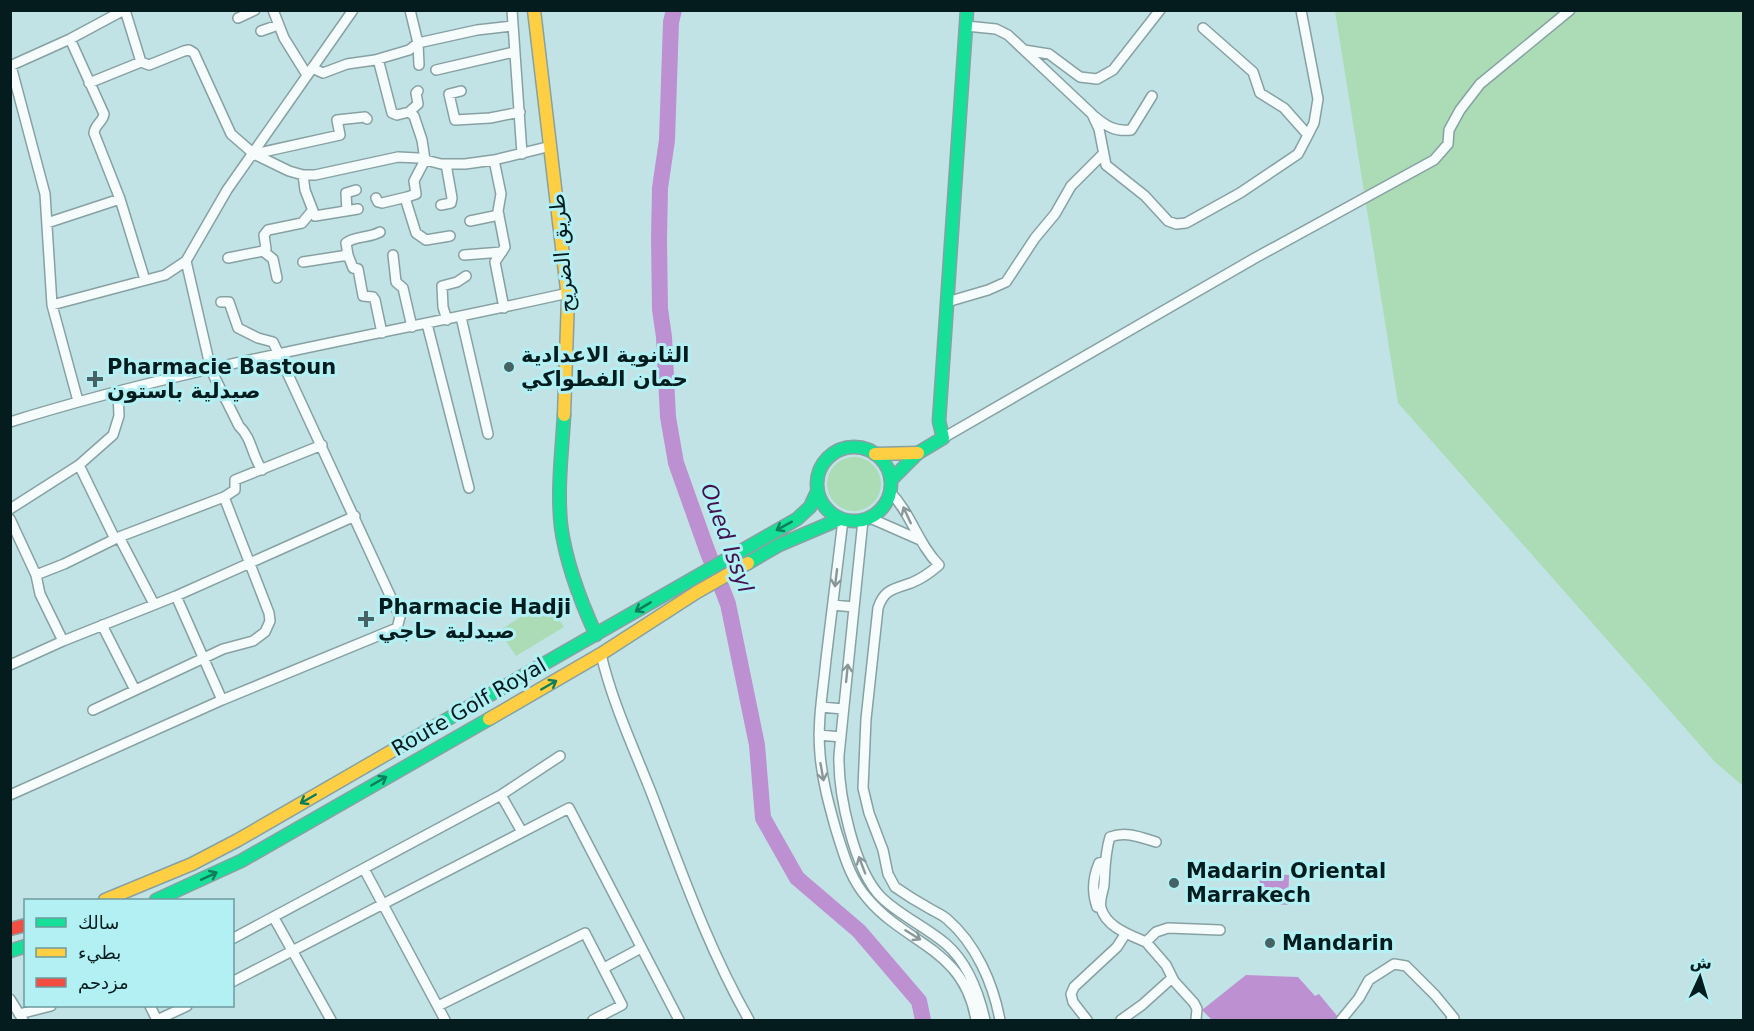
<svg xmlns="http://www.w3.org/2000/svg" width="1754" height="1031" font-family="'DejaVu Sans',Vazirmatn,sans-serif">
<rect width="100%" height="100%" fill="#c2e3e5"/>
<path fill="#abdcb6" d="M1335,11H1743V786L1715,762L1398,403Z
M827 484a27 27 0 1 1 54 0a27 27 0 1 1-54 0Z
M546,600L564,627L516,656L499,631Z"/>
<path fill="#bd90d2" d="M1260,874L1289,875L1288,905L1259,903Z
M1246,975L1298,977L1315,996L1319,994L1338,1017L1334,1020H1273L1271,1019L1269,1020H1212L1202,1010Z"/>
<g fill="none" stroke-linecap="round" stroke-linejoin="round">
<path stroke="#bd90d2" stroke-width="16" d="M674,10L671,22L667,140L660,188L659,239L660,309L664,337L668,417L676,463L707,550L728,604L757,745L763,818L797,878L859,931L919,1001L923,1020"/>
<defs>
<path id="street" d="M125,10L141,62L149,65L184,51L189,50L194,53L231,134L254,154L289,171L303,175H315L398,157L418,158L441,164H465L494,160L551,146
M273,10L284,38L307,75
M410,10L418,43L419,65
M512,10L522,154
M238,18L255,10
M966,26L996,29L1008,35L1092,114L1099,129L1106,165L1145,196L1168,221L1176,224L1186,223L1240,193L1298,154L1308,135L1314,123L1318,99L1301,10
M1203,28L1253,72L1260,93L1284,108L1308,135
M261,31L278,25
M70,39L104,114C103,122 95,124 94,133L120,199L145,280
M1024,50L1049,54L1080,77L1097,79L1113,70L1160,10
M378,59L392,113L397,115L409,112L414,116L422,140L425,160L414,181L416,194L407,197L406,201L416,233L426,240L450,236
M10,66L70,39L124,10
M11,66L45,194L52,305L78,401
M312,68L323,73L347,64L375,60L409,50L418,43L477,30L513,26
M436,70L514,52
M89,83L141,62
M461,91L449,94L455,120L490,118L520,112
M409,112L418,104L416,93L418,91
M1094,116C1106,126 1115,132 1131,130L1152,96
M254,154L340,135L337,120L365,117L367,119
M494,160L501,194L498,211L505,247L495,262L504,308
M303,175L305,190L315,216L358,209
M376,198L378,202L382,203L407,197
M441,205L451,203L452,198L446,164
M347,211L346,193L356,190
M470,221L499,215
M47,223L120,199
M263,251L273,259L277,278
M348,255L346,243C354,236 370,238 380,232
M393,255L396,282L403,288L412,327
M464,255L502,252
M228,258L263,251L266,249L264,235L268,230L302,223L312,211
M186,261L211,370L239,426C252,438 252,456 262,470
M303,262L348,255L353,268L358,269L363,296L373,297L375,300L382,333
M947,302L988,290L1006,282L1035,238L1055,214L1071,186L1103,154
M52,305L165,275L186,261L227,190L353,10
M461,317L488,434
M447,320L443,307L442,286L457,282L466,276
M427,324L469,488
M10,422C192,365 382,335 568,293
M943,438L1255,258L1434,160L1448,144L1449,130L1460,110L1480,84L1570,10
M79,465L115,539
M890,492C911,513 918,544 939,565C931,572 921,579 911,583C894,589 884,589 878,608L866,719L863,788L869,813L883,850L888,874L895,887C905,894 916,901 927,907C933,911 941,914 947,919C976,944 993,983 1000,1020
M10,509L79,465L113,435L119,416L118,392
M870,518L920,540
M10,519L36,575L64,564L119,537L224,497L235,490V480L322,445
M843,520C837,566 832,613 826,659C823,691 817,723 820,754C822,780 829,805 836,830C844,855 850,879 868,899C907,945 964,948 976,1020
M863,520L839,755C838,793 854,871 882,898C901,916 926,927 946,944C967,962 979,994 985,1020
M119,537L154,604
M36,575L40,594L63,641
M176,596L222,700
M833,605L854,607
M102,625L135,690
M601,654C611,699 634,749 651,792C681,870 708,948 749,1020
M10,665L63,641L176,596L355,516
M821,707L843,709
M93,710L223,649L253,641L265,632L270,621L269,613L224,497
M819,735L841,737
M10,795L222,700L397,628L400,617L273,342L258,338L238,328L229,302H221
M501,795L522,832
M364,869L445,1020
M1097,907C1092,893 1093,877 1099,863L1105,861
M274,918L331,1020
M232,939L501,795L560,756
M1146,942C1130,935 1106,927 1101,908C1099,900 1103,893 1104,885C1105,868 1105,853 1110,837C1126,831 1140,837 1156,842
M604,968L641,948
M232,982L569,808L679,1020
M10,999L23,1020
M150,1006L157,1020
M438,1006L585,933L622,1005L593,1020
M19,1014L51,1006
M157,1020L187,1006
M1087,1020L1073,1002L1071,994L1074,987L1117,947L1126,933
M1121,1020L1142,1005L1172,978
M1196,1020L1197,1009L1194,1003L1174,981L1166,965L1146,942L1156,932L1168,928L1220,930
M1341,1020L1359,998L1369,980L1394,964L1406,966L1435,995L1454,1018L1451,1020"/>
<path id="fast" d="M564,415C562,451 557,489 561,526C566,564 580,600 596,635
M817 484a37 37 0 1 1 74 0a37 37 0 1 1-74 0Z
M891,480L918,453L943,438L939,421L967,10
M748,563L779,545L840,519
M404,744L797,519L810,507L817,492
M156,900L241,861L489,719
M10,951L26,946"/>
<path id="slow" d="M534,10L568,298L564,415
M875,454L918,453
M489,719L601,654L697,592L748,563
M105,900L192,864L238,840L404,744"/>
<path id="jam" d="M10,929L26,925"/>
</defs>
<use href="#street" stroke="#87a1a3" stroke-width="12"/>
<use href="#fast" stroke="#87a1a3" stroke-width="15"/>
<use href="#slow" stroke="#87a1a3" stroke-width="15"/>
<use href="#jam" stroke="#87a1a3" stroke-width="15"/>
<use href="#street" stroke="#f6fbfb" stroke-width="9"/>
<use href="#fast" stroke="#16e098" stroke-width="12"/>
<use href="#slow" stroke="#ffcf43" stroke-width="12"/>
<use href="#jam" stroke="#f24e42" stroke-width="12"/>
</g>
<defs><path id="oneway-shaft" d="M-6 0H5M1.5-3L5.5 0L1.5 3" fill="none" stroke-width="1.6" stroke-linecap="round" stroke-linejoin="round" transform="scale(1.5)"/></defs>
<g stroke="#899798">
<use href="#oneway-shaft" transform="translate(907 515) rotate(-115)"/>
<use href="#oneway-shaft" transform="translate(836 578) rotate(97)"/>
<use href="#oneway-shaft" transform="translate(847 673) rotate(-84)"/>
<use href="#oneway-shaft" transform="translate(822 772) rotate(80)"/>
<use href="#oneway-shaft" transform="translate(862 865) rotate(-111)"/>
<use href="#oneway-shaft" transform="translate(913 935) rotate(32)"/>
</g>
<g stroke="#0d7e5b">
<use href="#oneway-shaft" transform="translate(784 526) rotate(151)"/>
<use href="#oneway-shaft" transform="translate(643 607) rotate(149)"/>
<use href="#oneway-shaft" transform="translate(549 685) rotate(-30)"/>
<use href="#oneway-shaft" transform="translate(379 781) rotate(-30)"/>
<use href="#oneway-shaft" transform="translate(308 799) rotate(150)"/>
<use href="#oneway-shaft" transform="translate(209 876) rotate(-25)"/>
</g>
<g fill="#466264" stroke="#b3f0f4" stroke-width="2">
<circle cx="509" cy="367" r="6"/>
<path d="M92 370h6v6h6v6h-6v6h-6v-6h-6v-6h6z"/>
<path d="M363 610h6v6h6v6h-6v6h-6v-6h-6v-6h6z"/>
<circle cx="1174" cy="883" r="6"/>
<circle cx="1270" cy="943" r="6"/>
</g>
<g text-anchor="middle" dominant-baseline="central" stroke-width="6" stroke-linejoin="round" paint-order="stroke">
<g font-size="21" fill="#041c1e" stroke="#b3f0f4">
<text transform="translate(562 253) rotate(-95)">طريق الضريح</text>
<text transform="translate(469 707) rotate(-30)">Route Golf Royal</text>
</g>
<g font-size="21" font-weight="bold" fill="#041c1e" stroke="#b3f0f4" text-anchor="start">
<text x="521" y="355">الثانوية الاعدادية<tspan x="521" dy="24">حمان الفطواكي</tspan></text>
<text x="107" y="367">Pharmacie Bastoun<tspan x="107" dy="24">صيدلية باستون</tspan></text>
<text x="378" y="607">Pharmacie Hadji<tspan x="378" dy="24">صيدلية حاجي</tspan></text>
<text x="1186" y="871">Madarin Oriental<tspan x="1186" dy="24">Marrakech</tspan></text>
<text x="1282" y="943">Mandarin</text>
</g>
<g font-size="22" font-style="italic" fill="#44114d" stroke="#b3f0f4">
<text transform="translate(727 538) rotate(70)">Oued Issyl</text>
</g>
</g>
<rect width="1754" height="1031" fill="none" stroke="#041c1e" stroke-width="24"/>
<rect x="24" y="899" width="210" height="108" fill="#b3f0f4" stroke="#6d9b9e" stroke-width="1.5"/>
<rect x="36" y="918" width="30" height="9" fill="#16e098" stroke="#6d9b9e" stroke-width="1.5"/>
<text x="78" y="929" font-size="18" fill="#041c1e">سالك</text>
<rect x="36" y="948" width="30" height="9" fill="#ffcf43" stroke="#6d9b9e" stroke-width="1.5"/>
<text x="78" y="959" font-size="18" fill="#041c1e">بطيء</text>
<rect x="36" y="978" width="30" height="9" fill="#f24e42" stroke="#6d9b9e" stroke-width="1.5"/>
<text x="78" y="989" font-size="18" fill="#041c1e">مزدحم</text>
<g transform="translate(1700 977) rotate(4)" stroke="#b3f0f4" stroke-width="4.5" paint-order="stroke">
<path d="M0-4.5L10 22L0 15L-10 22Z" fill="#041c1e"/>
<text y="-9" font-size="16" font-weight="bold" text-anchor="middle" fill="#041c1e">ش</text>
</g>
</svg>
